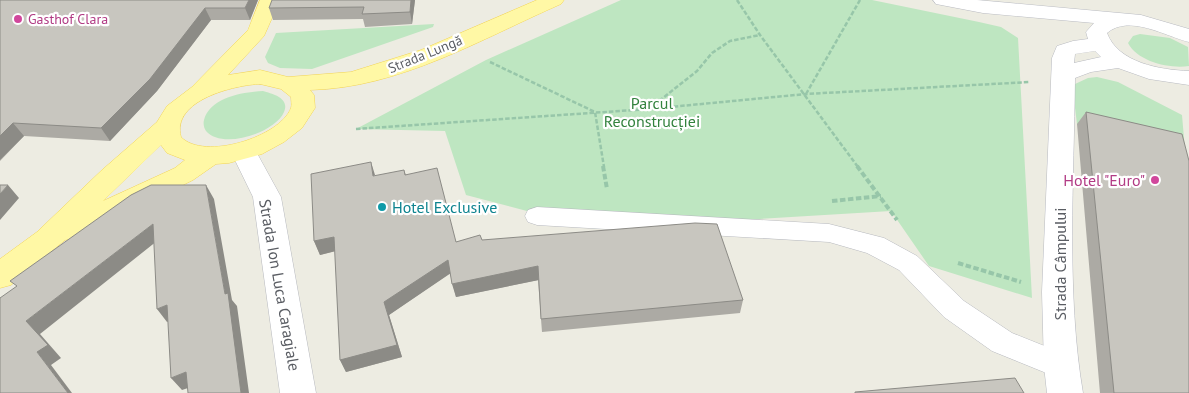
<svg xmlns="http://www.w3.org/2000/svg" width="1189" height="393" font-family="'PT Sans',sans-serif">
<rect width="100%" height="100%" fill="#edece2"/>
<path fill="#bee6c1" d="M621,0H872L979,22L1001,27L1018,38L1032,298L929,266L891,211L595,229L466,195L445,131L356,129L486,60Z
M434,24L433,27L312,69L280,68L268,63L265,57L276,33Z
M1140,34L1170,38L1188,47L1189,66C1170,69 1138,62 1128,43L1133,36Z
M1097,77L1118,82L1182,115L1185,150L1077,124L1073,92L1075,84L1088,78Z
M263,91C273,94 290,98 284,112C275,133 222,150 206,131C204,128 203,124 204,120C210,97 244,92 263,91Z"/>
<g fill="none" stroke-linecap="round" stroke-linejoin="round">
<defs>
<path id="lane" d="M537,207L829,224L884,238L917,256L964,301L1012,333L1072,357L1076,366L1072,375L1061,379L992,351L944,317L899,270L867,253L829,242L537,225L528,222L525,216L528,210Z"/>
<path id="street" d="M244,144L253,146L281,197L316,393H280L253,197L231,152L235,146Z"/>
<path id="secondary" d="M933,0H977L1141,15L1189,29V42C1165,36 1129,14 1107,33C1118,63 1161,70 1189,71V85L1149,79L1118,68L1091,72L1075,78C1074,179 1066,293 1083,393H1047L1044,366L1042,292L1052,58L1057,46L1073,41L1088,39L1086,32L1094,23L983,13L936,4ZM1095,51L1101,57L1074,63L1075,54Z"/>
<path id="primary" d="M260,0H280L264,36L228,75L260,70L288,77L351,72L421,50L537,0H564L561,4C481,39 400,88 310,90L314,95L315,108L302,128L284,142L262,154L229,163L216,164L193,180L76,238L65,240L11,285L0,288V259L37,232L102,170L157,122L167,106L192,87L248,30ZM260,84L281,89L291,97C291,100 292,105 291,108C280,137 204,161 181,137C171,100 235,85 260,84ZM161,145L167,153L185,160L175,168L103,201Z"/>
</defs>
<use href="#lane" stroke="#b7b9bf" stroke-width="1"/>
<use href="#street" stroke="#b7b9bf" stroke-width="1"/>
<use href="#secondary" stroke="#b8bac1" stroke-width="1"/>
<use href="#primary" stroke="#f3d456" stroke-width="1"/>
<path stroke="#97c6a9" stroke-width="2.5" stroke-dasharray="4.5 2" stroke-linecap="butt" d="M737,0L760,35L858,167
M490,62L595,112L604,167
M806,94L860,0
M649,109L697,71L712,53L730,41L760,35
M356,129L649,109L806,94L1030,82"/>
<path stroke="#97c6a9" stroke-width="4" stroke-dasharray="5.5 2.5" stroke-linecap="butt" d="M603,166L607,189
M857,166L897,220
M832,201L881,196
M958,263L1021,282"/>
<use href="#lane" fill="#fff" fill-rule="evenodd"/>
<use href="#street" fill="#fff" fill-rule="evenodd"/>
<use href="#secondary" fill="#fff" fill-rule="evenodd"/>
<use href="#primary" fill="#fff8a5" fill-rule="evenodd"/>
</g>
<path fill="#acaaa4" d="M0,0H258L250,20H211L157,91L110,141L24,136L0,161Z
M415,0L412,24L365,27L363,19L273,20L269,8Z
M1086,112L1189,393H1100L1077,124Z
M404,170L406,175L456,242L482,240L743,300L740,313L542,332L538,280L456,297L450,273L389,315L402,357L346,372L340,360L335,251L320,255L314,241Z"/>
<path fill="#8c8b86" d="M249,0H258L250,20L245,8Z
M411,0H415L412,24L410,12Z
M205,8L211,20L157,91L110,141L101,128Z
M13,123L24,136L0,160V136Z
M371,162L375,175L373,176Z
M8,185L19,198L0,220V194Z
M206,185L214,199L232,300L237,306L249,393H241L225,294Z
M153,224L162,237L40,334L61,358L51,365L72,393H68L37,352L26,321Z
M334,237L340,250L320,255L314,241Z
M448,260L451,273L389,315L402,357L346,372L340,360L384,302Z
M538,266L539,280L456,297L452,284Z
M167,305L177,318L167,322L157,309Z
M186,372L197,385L182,390L171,378Z"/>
<path fill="#c8c6bf" stroke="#8c8b86" d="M0,0H249L245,8H205L150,79L101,128L13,123L0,136Z
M272,0H411L410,12L362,14L364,7L269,8Z
M1086,112L1182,134L1189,161V393H1114Z
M371,162L373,176L404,170L405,175L437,168L456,242L480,235L482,240L695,223L717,224L743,300L541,319L538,266L452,284L448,260L384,302L397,345L340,360L334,237L314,241L311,174Z
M0,185H8L0,194Z
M151,185H206L225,294L228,293L241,393H188L186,372L171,378L167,305L157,309L153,224L26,321L48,345L37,352L68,393H0V298L17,286L10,281L131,195Z
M1015,378L1024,393H855V392Z"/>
<g fill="#d1479c" stroke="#fff" stroke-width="2">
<circle cx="18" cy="19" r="5"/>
<circle cx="1155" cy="180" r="5"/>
</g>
<circle fill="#0f9aa8" stroke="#fff" stroke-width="2" cx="382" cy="207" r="5"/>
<g text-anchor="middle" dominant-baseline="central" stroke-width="4.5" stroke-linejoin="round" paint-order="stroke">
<g font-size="14" fill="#b23c85" stroke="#fff" text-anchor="start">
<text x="28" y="19">Gasthof Clara</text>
</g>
<g font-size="14" fill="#5a5d63" stroke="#fff">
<text transform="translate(425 54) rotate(-22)">Strada Lungă</text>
</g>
<g font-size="16" fill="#33823e" stroke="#fff">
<text x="652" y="103">Parcul<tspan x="652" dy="18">Reconstrucției</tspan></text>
</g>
<g font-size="16" fill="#b23c85" stroke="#fff" text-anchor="end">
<text x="1145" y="180">Hotel "Euro"</text>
</g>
<g font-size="16" fill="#0d838f" stroke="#fff" text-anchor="start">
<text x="392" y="207">Hotel Exclusive</text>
</g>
<g font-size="16" fill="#5a5d63" stroke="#fff">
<text transform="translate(1060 264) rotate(-90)">Strada Câmpului</text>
<text transform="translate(280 285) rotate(80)">Strada Ion Luca Caragiale</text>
</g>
</g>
</svg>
